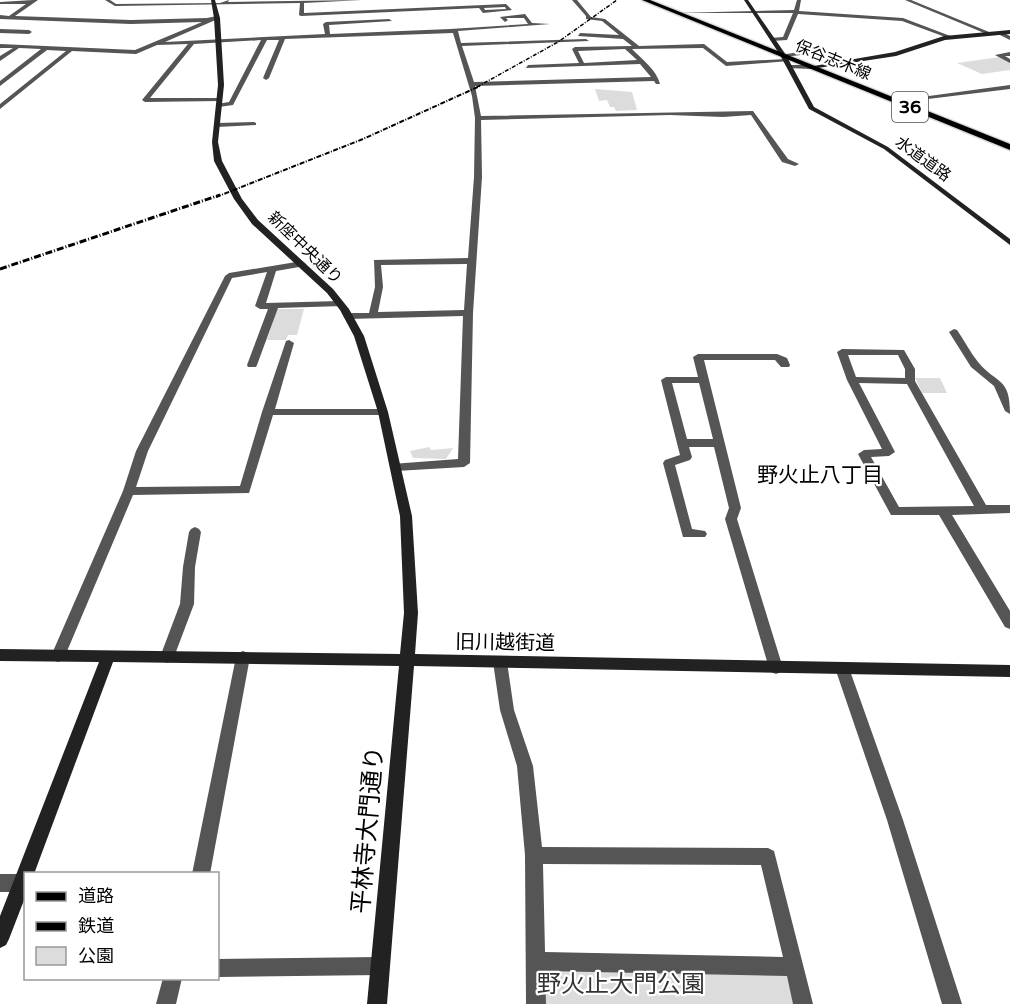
<svg xmlns="http://www.w3.org/2000/svg" width="1010" height="1004" font-family="'Varela Round','Noto Sans JP',sans-serif">
<rect width="100%" height="100%" fill="#fff"/>
<path fill="#dcdcdc" d="M1000,57L1010,62V70L982,74L957,63Z
M595,89L632,92L637,110L616,111L614,107H610L607,100L599,101Z
M277,309H304L297,335H288L286,340H267Z
M915,378H940L947,393H922Z
M429,447L431,450L453,448L446,459L413,458L410,451Z
M537,961L794,967L803,1004H536Z"/>
<g fill="none" stroke-linecap="round" stroke-linejoin="round">
<defs>
<path id="primary" d="M642,0H650L1010,144V150Z"/>
</defs>
<use href="#primary" stroke="#dbdbdb" stroke-width="3"/>
<path fill="#555" fill-rule="evenodd" d="M33,0H38L15,16L131,20L207,18L217,16L220,18L165,42L325,34L323,24L326,22L389,19L392,21L329,25L330,34L450,29L528,24L524,18H506L508,20L505,22L500,17L525,14L532,23L550,24L458,31L461,43L586,39L589,41L462,46L474,82L651,77L640,64L526,68L528,65L579,63L572,49L575,47L632,46L623,39L578,36L580,33L619,35L602,21L586,19V16L572,0H577L591,17L605,19L639,46L704,44L727,62L786,59L789,61L726,66L703,48L632,49C643,60 657,71 660,84H656L654,81L475,86L481,116L753,111L788,159L799,164L795,166L782,162L751,115L723,117L670,115L481,120L482,177L473,313L470,463L464,467L396,471L392,470L390,467L392,464L458,459L463,316L348,319L343,316L348,313H369L375,287L374,260L468,258L474,177L475,118L472,96L453,33L285,39L269,78L266,80L263,78L279,40H267L233,105L219,107L216,105L217,104L229,102L261,40L194,44L150,98H222L220,101L145,102L142,100L188,44L157,45L136,54L72,51L0,109V104L66,51L47,50L0,86V81L41,49L19,48L0,61V56L13,48H0V44L135,50L202,22L131,24L0,19V15L9,16L26,4H0V2ZM625,49L637,60L584,63L578,51ZM467,264L464,310L378,312L383,287L381,265Z
M105,0H110L116,4L220,3L229,0L228,2L362,0L304,3V13L506,4L512,10L483,13L479,8L301,16L299,15L300,3L115,6ZM505,7L506,9L485,10L484,8Z
M797,0H801L799,11L903,18L953,37L948,38L902,21L798,14L787,40L772,41L770,38L783,37L793,13H677L794,10Z
M905,0H911L994,34L989,35Z
M0,29L29,30L32,32L29,34L0,33Z
M1002,32L1010,36V40L1000,35Z
M820,49L845,62L840,63L819,53L783,57L780,55Z
M1010,52V56H1005L1010,59V63L995,55Z
M789,65H811L814,67L811,69L787,68Z
M1010,85V89L895,103L892,101Z
M254,122L256,123V125L217,127L214,125L217,123Z
M302,261L306,264L305,266L276,271L266,303L340,301L343,302V306L278,308L257,365L256,367H248L247,365L268,309H260L255,306L267,272L232,278L148,451L136,487L240,486L262,412L286,341L289,340L294,343L275,409H383L388,412L383,415H273L249,493L133,495L65,656L63,660L58,662L53,660L51,656L123,491L136,451L225,276L229,273Z
M954,329L957,330C964,340 970,352 978,362C997,385 1010,376 1010,414L1005,411L994,386L971,367L949,332Z
M842,349L904,350L915,369V381L986,505H1010V513L952,515L1010,611V629L1005,627L939,515H891L858,454L864,450L882,449L847,380L837,352ZM848,355H898L905,369V378L856,377ZM859,383L907,384L974,506L899,507L871,457L889,456L895,452Z
M698,354H777L787,358L790,365L789,367H781L775,360H704L741,508L737,519L783,668L781,672L776,674L771,672L769,668L725,519L729,508L714,447H689L692,457L690,460L675,465L692,529L705,531L707,534L705,537H683L663,463L665,460L680,455L661,380L666,377H698L693,357ZM672,383H699L713,439H687Z
M195,527L199,529L201,532L195,567L194,604L174,657L172,661L167,663L162,661L160,657L180,604L183,567L189,532L191,529Z
M243,651L248,653L250,657L210,874H192L236,657L238,653Z
M500,656L505,658L507,662L514,710L533,766L542,847L768,848L774,851L813,1004H793L787,976L545,971L546,1004H526L525,855L517,766L500,710L493,662L495,658ZM543,864L761,865L783,957L545,952Z
M842,662L847,664L849,668L903,820L962,1004H942L887,820L835,668L837,664Z
M0,874H21L26,876V890L21,892H0Z
M380,957L387,959L389,966L387,973L380,975L218,977V959Z
M163,978H182L176,1004H156Z"/>
<path fill="#222" fill-rule="evenodd" d="M211,0H215L220,18L224,85L218,142L222,161L242,199L258,220L333,289L349,309L364,336L388,412L412,516L418,613L415,654L1010,665V677L414,666L387,1004H367L399,666L113,662L34,874H26V895L9,939L6,945L0,948V916L99,662L0,661V649L400,654L404,613L400,516L378,412L354,336L340,310L327,293L252,224L234,199L214,161L212,142L218,85L214,18Z
M744,0H748L786,55L814,107L888,147L1010,239V245L884,149L809,109L780,55Z
M1010,30V34L945,40L896,56L811,69L808,67L895,52L944,36Z"/>
<use href="#primary" fill="#000" fill-rule="evenodd"/>
<path stroke="#000" stroke-width="1.5" stroke-dasharray="4 1.5 1 1.5" stroke-linecap="butt" d="M477,87L558,42L617,0"/>
<path stroke="#000" stroke-width="2" stroke-dasharray="5 1.5 1 1.5" stroke-linecap="butt" d="M216,197L363,139L480,86"/>
<path stroke="#000" stroke-width="3" stroke-dasharray="7 2 1 2" stroke-linecap="butt" d="M0,269L220,195"/>
</g>
<g text-anchor="middle" dominant-baseline="central" stroke-width="4.5" stroke-linejoin="round" paint-order="stroke">
<g font-size="16" fill="#000" stroke="#fff">
<text transform="translate(833 60) rotate(22)">保谷志木線</text>
<text transform="translate(923 159) rotate(36)">水道道路</text>
<text transform="translate(305 248) rotate(44)">新座中央通り</text>
</g>
<rect fill="#fff" stroke="#4c4c4c" stroke-width="1.5" x="892" y="92" width="36" height="30" rx="4.5"/>
<g font-size="18" font-weight="bold" fill="#000">
<text x="910" y="107">36</text>
</g>
<g font-size="20" fill="#000" stroke="#fff">
<text transform="translate(505 643) rotate(1)">旧川越街道</text>
</g>
<g font-size="21" fill="#000" stroke="#fff">
<text x="820" y="475">野火止八丁目</text>
</g>
<g font-size="24" fill="#000" stroke="#fff">
<text transform="translate(368 830) rotate(-85)">平林寺大門通り</text>
</g>
<g font-size="24" fill="#333" stroke="#fff">
<text x="621" y="984">野火止大門公園</text>
</g>
</g>
<rect x="24" y="872" width="195" height="108" fill="#ffffff" stroke="#999999" stroke-width="1.5"/>
<rect x="36" y="892" width="30" height="9" fill="#000000" stroke="#999999" stroke-width="1.5"/>
<text x="78" y="902" font-size="18" fill="#000000">道路</text>
<rect x="36" y="922" width="30" height="9" fill="#000000" stroke="#999999" stroke-width="1.5"/>
<text x="78" y="932" font-size="18" fill="#000000">鉄道</text>
<rect x="36" y="947" width="30" height="18" fill="#dcdcdc" stroke="#999999" stroke-width="1.5"/>
<text x="78" y="962" font-size="18" fill="#000000">公園</text>
</svg>
